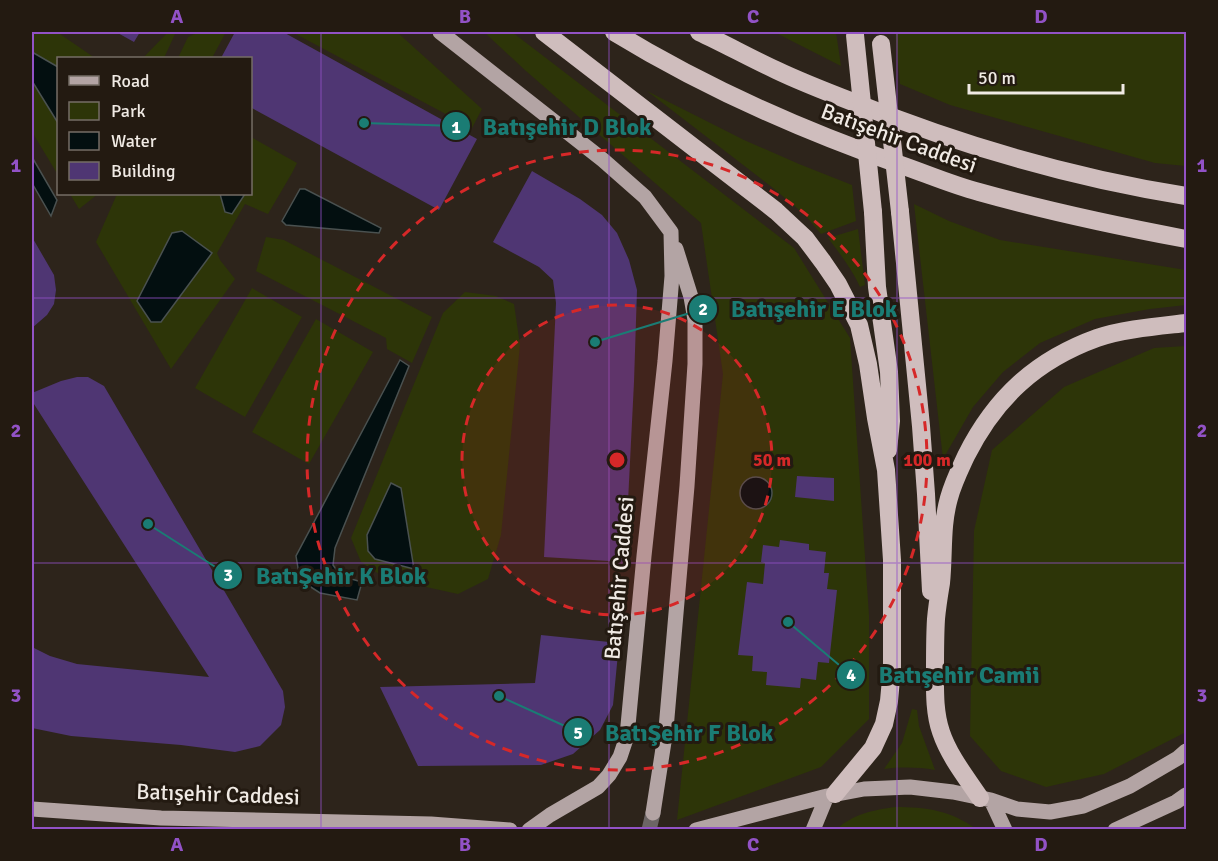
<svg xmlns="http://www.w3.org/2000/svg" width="1218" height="861" font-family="Signika,sans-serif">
<rect width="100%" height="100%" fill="#2d241b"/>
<path fill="#2d3508" d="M32,32H57L95,58H58V175L32,132Z
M168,32H176L164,58H143Z
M199,32H226L212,58H178L188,37Z
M292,32H397L482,109L472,128Z
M484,32H512L794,248L850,338L869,615V719L821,767L677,820L723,374L701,223L526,71Z
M774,32H836L841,66Z
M895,32H1186V166L1155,163L950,105L900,84Z
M647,91L744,140L799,164L852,185L856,221L821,234L805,215L773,188Z
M251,137L297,163L292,173L268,214L245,204L217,253L220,260L235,279L171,369L96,242L117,194H250Z
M70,194H98L79,209Z
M914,204L949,221L1000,240L1186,270V305L1150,309L1095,319L1040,343L1003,372L973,407L943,459Z
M858,229L865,285L860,287C852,269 840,254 828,238Z
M266,237L284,240L432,317L412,363L387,349L386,338L256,271Z
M252,288L302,317L245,417L195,388Z
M465,292L496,296L514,304L520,345L501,535L488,579L458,594L385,578L361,562L351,538L443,313Z
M316,319L373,352L309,464L252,432Z
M1186,346V732L1104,774L1046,787L1001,771L970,736L974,531L992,450L1064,387L1154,348Z
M912,709L917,710L919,726L935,770C917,767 902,767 884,769L902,743Z
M895,807C926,807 950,810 976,829H837C853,814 874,810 895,807Z"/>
<path fill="#030f10" stroke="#4a5150" stroke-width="1.5" d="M32,52L58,67V123L32,81Z
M32,157L57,200L51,216L32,183Z
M300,189H305L381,228L379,233L286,225L282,221Z
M220,194H245L232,214L225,212Z
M182,231L212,253L161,322H151L137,301L172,233Z
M400,360L409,366L335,548L333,565L341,576L362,582L357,600L320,593L300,580L296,556Z
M740 493a16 16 0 1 1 32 0a16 16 0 1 1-32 0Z
M391,483L401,488L414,569L375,559L368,551L367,535Z"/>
<path fill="#4f3673" d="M116,32H140L134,42Z
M235,32H283L477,139L439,210L250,107V58H221Z
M532,171L580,199L602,215L617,233L629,260L637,290L634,382L625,562L544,557L556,303L553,280L539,267L493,242Z
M32,237L54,275L56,290L54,304L47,315L32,328Z
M77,377H88L104,386L283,691L285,707L281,725L260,746L235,752L181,745L71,736L32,728V647L50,656L77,664L209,677L32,401V393L61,381Z
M797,476L834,478V501L795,497Z
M780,540L809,544V550L826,552L824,573H829L827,589L837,590L829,663L818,662L816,680L801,678L800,688L766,685L767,672L752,671L753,656L738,655L747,582L763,584L765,563L761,562L763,545L779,547Z
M541,635L619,643L613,705L600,730L573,754L541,765L418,766L380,687L535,683Z"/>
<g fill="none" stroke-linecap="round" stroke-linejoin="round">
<path stroke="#6c6565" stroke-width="15" d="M649,830L653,813"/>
<path stroke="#b3a4a4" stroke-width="15" d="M440,32L603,160L645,197L671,232L672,276L665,361L644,556L627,736L620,757L609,775L598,787L550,815L529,830
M991,800L1005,830
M32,809L161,818L431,824L510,830
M653,813L666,729L687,486L695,364V320L691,297L676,249
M696,830L827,796L864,789L910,787L953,792L991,800L1017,809L1050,812L1083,806L1130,786L1178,758L1186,751
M813,830L827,796
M1115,830L1176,802L1186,795"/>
<path stroke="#cfbdbd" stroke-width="18" d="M544,32L776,211L805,238L823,262L838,284L859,325L868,364L876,418L886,470L892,560V668L889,701L884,724L873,748L835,794
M614,32C704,87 801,130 901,165C927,174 952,185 979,192C1047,211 1117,226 1186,239
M699,32C725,44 750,58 776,70C801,82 827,92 853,102C960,145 1072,178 1186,196
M873,212L877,287L889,372L891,421L888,450
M900,212L921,426L926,494L931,591
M980,798C966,777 949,756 941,732C934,712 935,689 935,669C935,652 935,635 936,619C937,607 939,595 941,583C944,554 941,526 949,498C953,483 960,469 966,456C995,398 1036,360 1097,338C1122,329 1160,326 1186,323"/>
<path stroke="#cfbdbd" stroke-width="18" d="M855,35L873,212
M881,44L900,212"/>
</g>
<path fill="none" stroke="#9252c6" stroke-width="1.5" stroke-opacity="0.55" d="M321,32V830M609,32V830M897,32V830M32,298H1186M32,563H1186"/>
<circle cx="617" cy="460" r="155" fill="#d62828" fill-opacity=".12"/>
<g fill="none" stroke="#d62828" stroke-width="3" stroke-dasharray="10 8">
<circle cx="617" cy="460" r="155"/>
<circle cx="617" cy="460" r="310"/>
</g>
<g text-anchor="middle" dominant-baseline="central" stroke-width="6" stroke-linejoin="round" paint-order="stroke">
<g font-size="22" fill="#f0eae4" stroke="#231a11">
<text transform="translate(899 138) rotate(20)">Batışehir Caddesi</text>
<text transform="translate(619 578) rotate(-85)">Batışehir Caddesi</text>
<text transform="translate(218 794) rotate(2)">Batışehir Caddesi</text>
</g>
</g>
<circle cx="617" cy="460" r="9" fill="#d62828" stroke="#231a11" stroke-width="3"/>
<g font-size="18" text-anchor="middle" font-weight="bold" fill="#d62828" stroke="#231a11" stroke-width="6" stroke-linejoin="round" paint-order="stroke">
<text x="772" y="466">50 m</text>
<text x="927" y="466">100 m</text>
</g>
<path fill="none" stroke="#1a7c74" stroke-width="2" d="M364 123L456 126M595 342L703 309M148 524L228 575M788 622L851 675M499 696L578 732"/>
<g fill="#1a7c74" stroke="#231a11" stroke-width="2">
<circle cx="364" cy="123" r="6"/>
<circle cx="595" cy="342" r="6"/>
<circle cx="148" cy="524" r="6"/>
<circle cx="788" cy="622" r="6"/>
<circle cx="499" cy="696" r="6"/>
<circle cx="456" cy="126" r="15"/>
<circle cx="703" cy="309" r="15"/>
<circle cx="228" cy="575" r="15"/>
<circle cx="851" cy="675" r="15"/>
<circle cx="578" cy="732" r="15"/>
</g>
<g font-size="18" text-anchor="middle" font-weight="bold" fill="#fff">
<text x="456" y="133">1</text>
<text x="703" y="315">2</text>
<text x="228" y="581">3</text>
<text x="851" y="681">4</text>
<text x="578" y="739">5</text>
</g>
<g font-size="24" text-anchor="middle" font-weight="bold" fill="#1a7c74" stroke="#231a11" stroke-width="6" stroke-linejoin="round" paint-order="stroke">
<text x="567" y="135">Batışehir D Blok</text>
<text x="814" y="317">Batışehir E Blok</text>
<text x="341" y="584">BatıŞehir K Blok</text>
<text x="959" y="683">Batışehir Camii</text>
<text x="689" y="741">BatıŞehir F Blok</text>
</g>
<rect width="1218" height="861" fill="none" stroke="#231a11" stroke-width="66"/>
<rect x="57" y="57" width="195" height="138" fill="#231a11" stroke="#756d65" stroke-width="1.5"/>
<rect x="69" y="76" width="30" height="9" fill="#b3a4a4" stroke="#756d65" stroke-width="1.5"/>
<text x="111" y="87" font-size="18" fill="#f0eae4">Road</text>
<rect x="69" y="102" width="30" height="18" fill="#2d3508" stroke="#756d65" stroke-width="1.5"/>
<text x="111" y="117" font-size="18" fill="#f0eae4">Park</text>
<rect x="69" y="132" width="30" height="18" fill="#030f10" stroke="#756d65" stroke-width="1.5"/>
<text x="111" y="147" font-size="18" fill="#f0eae4">Water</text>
<rect x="69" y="162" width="30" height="18" fill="#4f3673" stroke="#756d65" stroke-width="1.5"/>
<text x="111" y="177" font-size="18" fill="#f0eae4">Building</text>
<path d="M969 84v9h154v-9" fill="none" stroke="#f0eae4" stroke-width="3"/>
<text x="978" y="84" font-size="18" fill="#f0eae4" stroke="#231a11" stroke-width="4.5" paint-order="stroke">50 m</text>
<rect x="33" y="33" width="1152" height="795" fill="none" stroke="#9252c6" stroke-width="2"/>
<g font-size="20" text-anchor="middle" font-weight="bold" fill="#9252c6">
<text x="177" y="23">A</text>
<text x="465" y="23">B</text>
<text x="753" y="23">C</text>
<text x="1041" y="23">D</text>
<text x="16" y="172">1</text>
<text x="1202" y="172">1</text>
<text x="16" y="437">2</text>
<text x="1202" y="437">2</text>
<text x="16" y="702">3</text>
<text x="1202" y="702">3</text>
<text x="177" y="851">A</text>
<text x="465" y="851">B</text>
<text x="753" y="851">C</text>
<text x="1041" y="851">D</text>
</g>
</svg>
